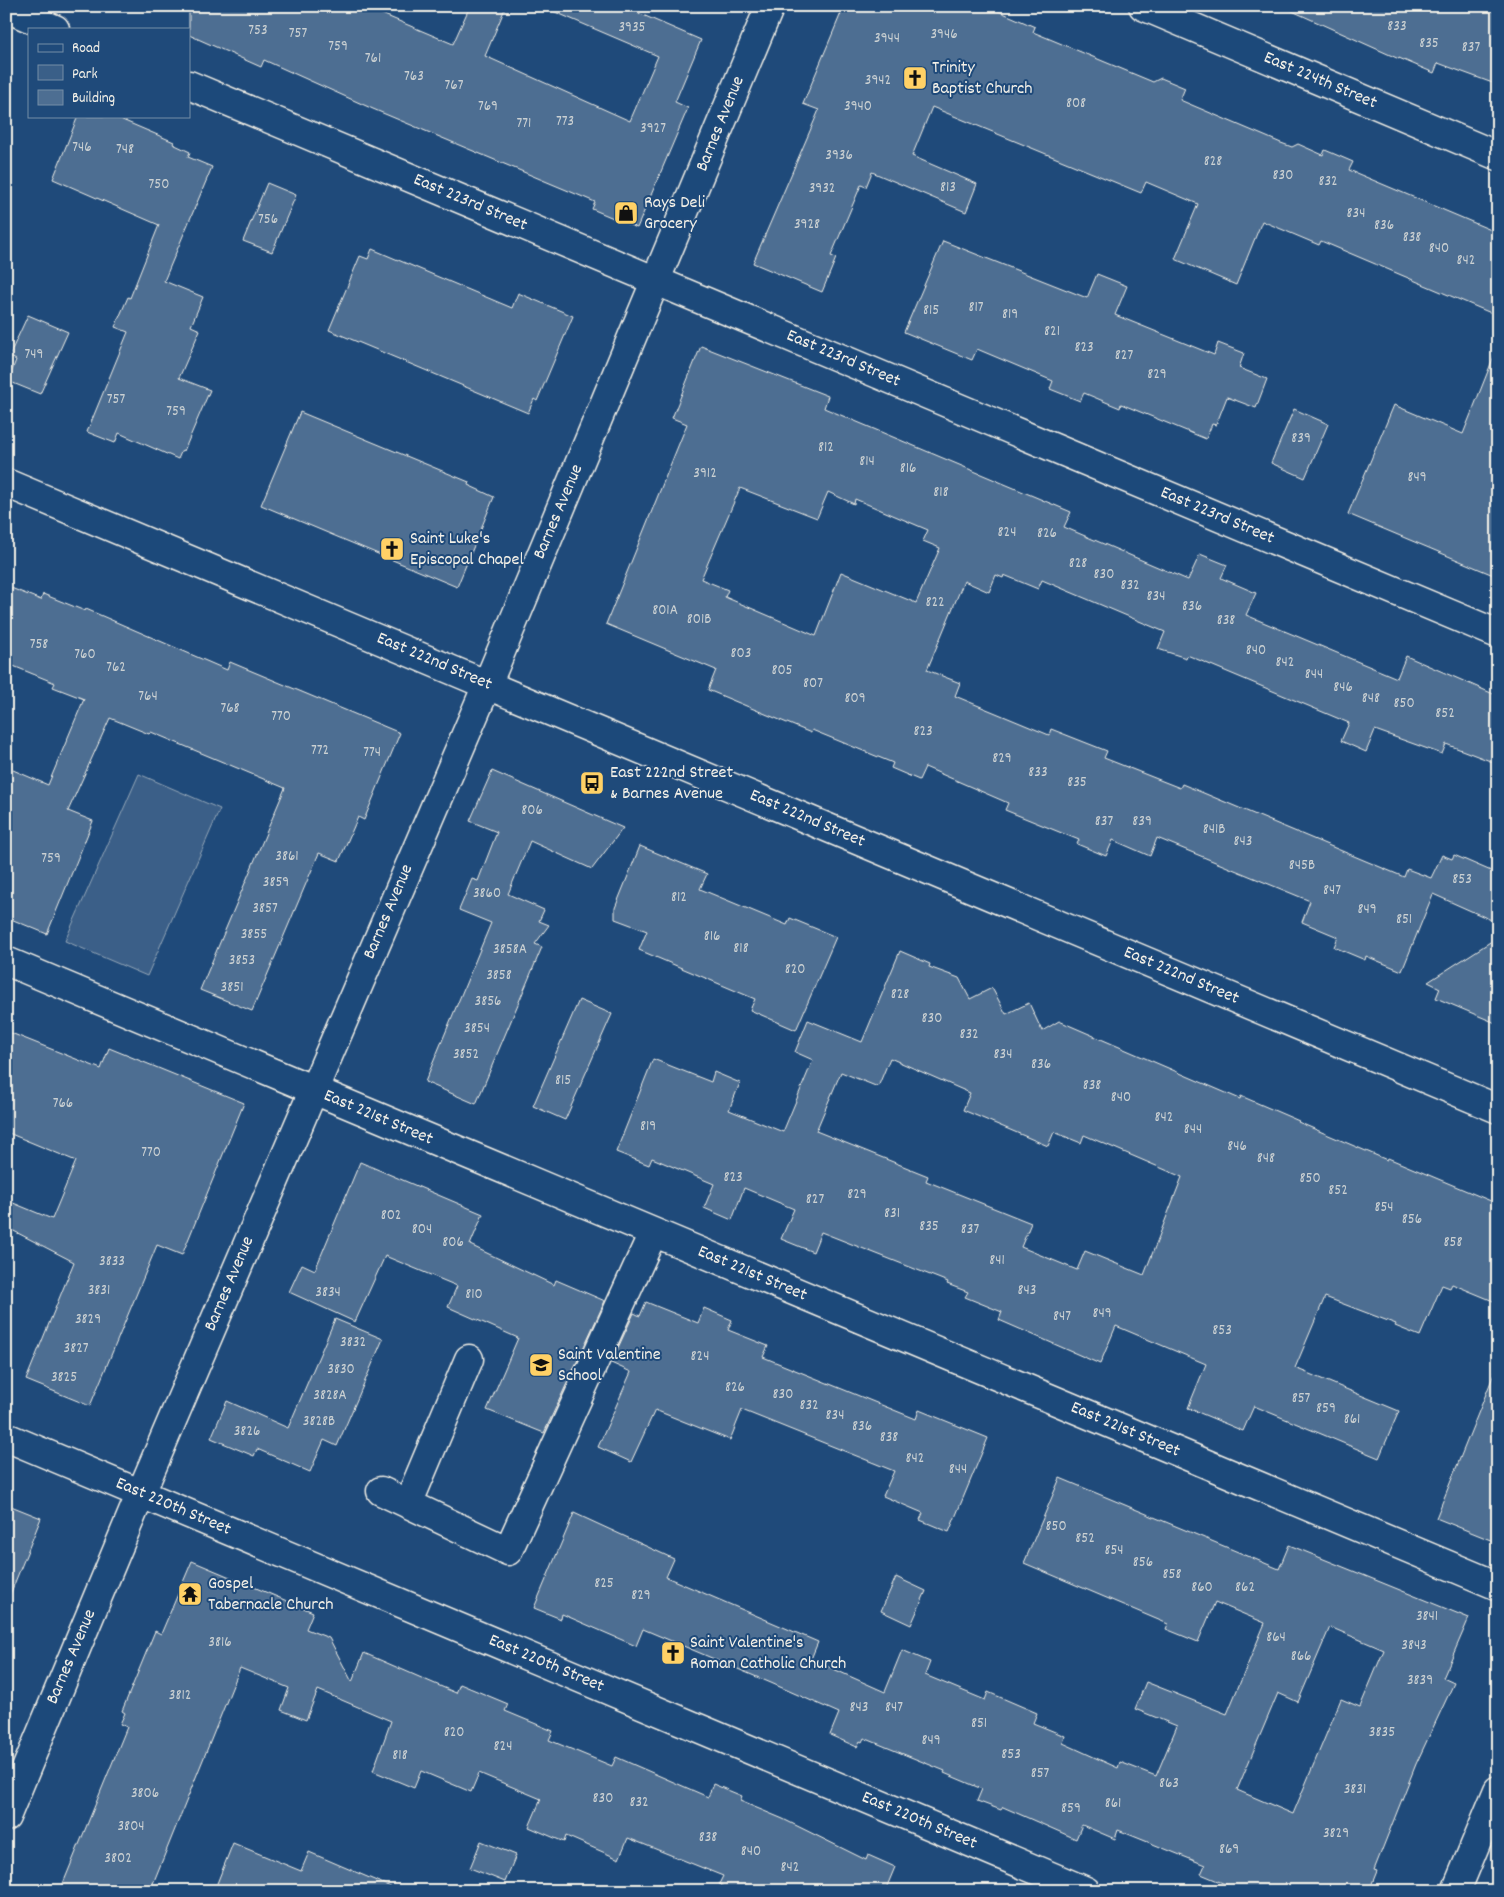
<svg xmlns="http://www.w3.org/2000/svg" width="1504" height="1897" font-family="Dekko,sans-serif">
<rect width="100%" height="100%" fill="#1f4a7a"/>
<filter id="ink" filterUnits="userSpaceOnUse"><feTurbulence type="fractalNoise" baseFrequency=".02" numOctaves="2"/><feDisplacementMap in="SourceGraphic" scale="10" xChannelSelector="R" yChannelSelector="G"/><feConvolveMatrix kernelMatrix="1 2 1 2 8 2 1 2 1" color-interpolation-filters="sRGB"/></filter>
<g filter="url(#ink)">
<path fill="#3a5f88" stroke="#97a8b8" d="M139,774L220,809L147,976L65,941Z"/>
<path fill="#4d6e92" stroke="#f4f1e8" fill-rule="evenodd" d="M189,6H363L453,44L470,6H506L485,56L630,121L658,56L541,6H622L701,40L675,102L688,108L637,228L592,209L595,202L373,109L264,60L261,67L189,35Z
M844,6H987L1035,27L1033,32L1153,82L1161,78L1185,88L1180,100L1281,143L1292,147L1298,144L1323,155L1325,150L1353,162L1349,170L1498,233V316L1321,241L1319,245L1262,221L1236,285L1175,259L1198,204L1146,182L1141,193L932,107L912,156L977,184L966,212L872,172L866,187L861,185L831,256L836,258L822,292L753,263L819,110L803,104Z
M1281,6H1498V85L1438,63L1434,73L1399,58V59Z
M78,116H113L174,142L173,144L190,152L188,157L212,167L164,281L203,297L191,326L200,330L179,378L210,390L184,451L182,450L178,459L119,433L115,443L87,432L128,332L115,327L128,297L130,298L159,225L53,179Z
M267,183L296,195L272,252L243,241Z
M943,241L1087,298L1097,274L1127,286L1115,315L1214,355L1218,343L1244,353L1239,368L1267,379L1256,408L1227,397L1216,425L1212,424L1206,439L1121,404L1120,408L1084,393L1080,401L1050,389L1053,381L977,349L972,360L904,332Z
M372,249L512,308L518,293L573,316L537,401L534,399L528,413L329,330L360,256L368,259Z
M28,315L68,332L40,394L8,381L16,360L9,356Z
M701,346L828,396L824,408L1071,512L1064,527L1188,580L1200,554L1227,565L1221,578L1256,593L1246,615L1397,678L1406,656L1498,696V764L1446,744L1442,754L1375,730L1366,752L1341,741L1349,723L1187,655L1186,658L1158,649L1165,632L1042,580L1038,589L1004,575L1003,578L996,575L989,592L964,581L927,670L960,683L955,696L1049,735L1051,729L1107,751L1104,758L1180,788L1182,784L1404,877L1407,869L1431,878L1442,855L1452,859L1454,855L1498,874V923L1433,894L1402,971L1366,956L1365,960L1334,947L1338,937L1302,922L1310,901L1157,838L1150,856L1113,840L1106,856L1077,844L1079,840L1005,810L1008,803L925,767L919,780L891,768L893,763L812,730L811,733L708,690L716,670L606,624L687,424L672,418ZM740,488L817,518L828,492L854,504L855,499L928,530L923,541L940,548L916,603L841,572L816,636L725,597L728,590L701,579Z
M1496,351H1498V577L1348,514L1394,405L1463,434Z
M1294,409L1328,424L1305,478L1271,463Z
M300,412L469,482L468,485L494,497L457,587L261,505Z
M6,586L41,600L43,594L85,611L86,609L227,670L230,662L400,733L364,820L358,817L339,861L319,853L252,1011L200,990L285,788L151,732L149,734L110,718L68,811L93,821L47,934L6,917V767L48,785L84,699L53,687L55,683L6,663Z
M492,771L623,828L592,869L530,841L508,894L544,910L539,921L549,925L535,944L542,947L476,1104L425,1082L491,923L459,910L472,879L478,881L497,832L470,821Z
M640,846L707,874L700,889L787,925L790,918L836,937L796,1030L750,1010L755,999L639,950L647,931L615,919V908Z
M1498,937V1024L1436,998L1440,988L1428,982Z
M900,951L930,964L929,967L959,978L970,999L992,988L1006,1014L1029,1003L1042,1031L1059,1021L1240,1099L1241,1096L1299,1121L1298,1122L1387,1160L1388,1158L1498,1204V1303L1452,1284L1450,1288L1442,1285L1420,1336L1395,1326L1396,1324L1325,1297L1295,1368L1399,1411L1379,1458L1254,1406L1243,1431L1188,1408L1206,1364L1116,1326L1100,1364L999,1320L1002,1312L965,1297L968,1292L947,1284L948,1282L821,1232L813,1252L781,1239L794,1209L744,1188L732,1220L704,1208L714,1184L652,1158L649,1165L616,1152L653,1059L711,1082L714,1072L740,1083L729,1110L783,1132L813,1060L795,1052L808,1020L862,1042ZM890,1058L970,1093L963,1110L1048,1146L1054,1132L1081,1143L1084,1135L1182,1177L1144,1275L1085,1251L1077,1270L1021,1247L1031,1223L926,1181L928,1176L816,1131L841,1072L878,1087Z
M579,1000L612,1014L565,1120L533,1106Z
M6,1031L101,1069L109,1048L244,1103L182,1255L157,1245L90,1406L26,1380L74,1262L6,1227V1200L52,1219L76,1161L6,1132Z
M360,1162L483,1214L470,1245L554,1285L556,1280L605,1301L544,1433L487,1410L518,1338L448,1307L457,1286L385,1256L355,1322L289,1292L302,1264L315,1270Z
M646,1302L698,1323L704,1308L732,1320L728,1330L768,1346L763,1357L916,1419L919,1410L988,1438L949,1532L920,1520L923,1513L883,1496L894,1471L742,1410L730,1440L655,1410L631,1462L598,1447L631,1372L611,1363L634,1313L640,1316Z
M335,1319L383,1339L337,1446L324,1440L310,1472L257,1449L254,1456L211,1438L227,1401L288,1428Z
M1496,1369H1498V1543L1436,1518Z
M1060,1478L1279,1569L1289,1545L1469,1618L1443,1678L1454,1683L1416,1764L1374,1870L1377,1871L1369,1891H1242L1201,1874L1205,1865L1118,1830L1115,1839L1082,1825L1076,1839L1003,1807L1001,1810L977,1801L982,1789L944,1773L945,1771L864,1738L862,1742L860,1741L857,1747L830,1735L839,1713L771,1683L643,1629L636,1646L562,1614L561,1619L534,1608L574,1513L674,1559L666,1577L818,1642L811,1659L885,1692L902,1650L930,1662L925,1675L985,1700L988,1692L1037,1713L1033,1723L1065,1736L1063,1743L1118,1768L1120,1762L1156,1776L1177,1726L1135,1709L1146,1682L1227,1714L1265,1623L1215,1602L1198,1642L1166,1629L1168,1624L1024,1563ZM1330,1627L1384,1650L1360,1707L1341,1699L1293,1814L1237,1790L1278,1693L1298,1702Z
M6,1504L41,1518L7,1602L6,1601Z
M192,1561L313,1612L306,1629L329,1638L352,1682L364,1653L456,1693L460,1684L508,1704L505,1711L553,1731L549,1740L612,1766L616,1757L708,1797L713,1784L742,1796L740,1801L783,1819L866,1860L868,1855L895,1867L885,1891H720L722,1885L719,1884L723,1876L628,1838L619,1859L566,1836L564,1842L529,1827L541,1799L479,1773L471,1792L421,1771L414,1788L373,1771L391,1721L318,1690L306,1720L281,1710L289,1688L240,1668L150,1891H60L127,1727L120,1724L125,1713L122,1711L155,1631L161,1634Z
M896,1577L926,1591L911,1625L881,1611Z
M481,1841L516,1855L505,1882L470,1868Z
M233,1843L301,1871L309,1852L400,1891H214Z"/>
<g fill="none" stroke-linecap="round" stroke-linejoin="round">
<defs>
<path id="minor" d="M1143,6L1498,156
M6,8L55,29
M189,85L1498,634
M6,483L1498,1109
M6,961L1498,1586
M6,1437L1086,1891
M381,1491L508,1551L653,1233
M408,1504L469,1359
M6,1817L141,1493L487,685L770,6
M1456,1891L1498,1790"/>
</defs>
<use href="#minor" stroke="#f4f1e8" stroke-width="31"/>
<use href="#minor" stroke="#1f4a7a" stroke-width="28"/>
</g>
</g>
<defs>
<symbol id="church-square" viewBox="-11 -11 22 22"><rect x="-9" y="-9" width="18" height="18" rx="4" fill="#ffd166" stroke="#1f4a7a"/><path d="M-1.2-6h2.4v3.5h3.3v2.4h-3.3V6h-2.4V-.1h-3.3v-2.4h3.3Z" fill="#111"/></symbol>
<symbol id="shop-square" viewBox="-11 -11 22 22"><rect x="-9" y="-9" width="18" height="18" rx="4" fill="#ffd166" stroke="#1f4a7a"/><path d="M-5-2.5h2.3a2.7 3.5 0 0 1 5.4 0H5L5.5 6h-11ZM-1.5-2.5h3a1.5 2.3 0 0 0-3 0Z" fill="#111"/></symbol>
<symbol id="bus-square" viewBox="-11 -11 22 22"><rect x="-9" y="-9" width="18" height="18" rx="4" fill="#ffd166" stroke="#1f4a7a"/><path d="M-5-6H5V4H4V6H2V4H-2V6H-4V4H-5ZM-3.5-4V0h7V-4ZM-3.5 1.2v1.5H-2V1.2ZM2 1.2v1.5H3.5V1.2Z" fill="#111"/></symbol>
<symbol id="school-square" viewBox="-11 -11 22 22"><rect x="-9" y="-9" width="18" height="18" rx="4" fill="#ffd166" stroke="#1f4a7a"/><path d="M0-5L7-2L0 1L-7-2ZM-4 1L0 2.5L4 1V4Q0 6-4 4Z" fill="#111"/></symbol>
<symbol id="temple-square" viewBox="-11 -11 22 22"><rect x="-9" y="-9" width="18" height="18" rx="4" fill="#ffd166" stroke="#1f4a7a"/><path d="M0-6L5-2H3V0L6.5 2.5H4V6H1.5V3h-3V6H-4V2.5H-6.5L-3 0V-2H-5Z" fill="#111"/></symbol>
</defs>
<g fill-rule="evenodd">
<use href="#church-square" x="901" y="64" width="28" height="28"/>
<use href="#shop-square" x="612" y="199" width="28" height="28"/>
<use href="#church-square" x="378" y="535" width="28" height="28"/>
<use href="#bus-square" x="578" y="769" width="28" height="28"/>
<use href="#school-square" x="527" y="1351" width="28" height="28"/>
<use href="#temple-square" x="176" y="1580" width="28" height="28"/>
<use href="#church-square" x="659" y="1639" width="28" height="28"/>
</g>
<g text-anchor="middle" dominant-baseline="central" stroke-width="4" stroke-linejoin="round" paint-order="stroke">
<g font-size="15" fill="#cad0d2">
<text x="1397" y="27">833</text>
<text x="632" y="28">3935</text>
<text x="258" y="31">753</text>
<text x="298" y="34">757</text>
<text x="944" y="35">3946</text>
<text x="887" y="39">3944</text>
<text x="1429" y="44">835</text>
<text x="338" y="47">759</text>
<text x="1471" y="48">837</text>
<text x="373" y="59">761</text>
<text x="414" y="77">763</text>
<text x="878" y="81">3942</text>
<text x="454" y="86">767</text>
<text x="1076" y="104">808</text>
<text x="488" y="107">769</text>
<text x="858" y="107">3940</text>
<text x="565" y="122">773</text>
<text x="524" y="124">771</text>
<text x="653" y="129">3927</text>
<text x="82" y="148">746</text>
<text x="125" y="150">748</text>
<text x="839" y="156">3936</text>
<text x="1213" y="162">828</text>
<text x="1283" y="176">830</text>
<text x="1328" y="182">832</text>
<text x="159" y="185">750</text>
<text x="948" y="188">813</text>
<text x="822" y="189">3932</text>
<text x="1356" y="214">834</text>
<text x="268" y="220">756</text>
<text x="807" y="225">3928</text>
<text x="1384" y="226">836</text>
<text x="1412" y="238">838</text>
<text x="1439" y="249">840</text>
<text x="1466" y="261">842</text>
<text x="976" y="308">817</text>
<text x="931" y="311">815</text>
<text x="1010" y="315">819</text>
<text x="1052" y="332">821</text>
<text x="1084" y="348">823</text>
<text x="34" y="355">749</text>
<text x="1124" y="356">827</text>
<text x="1157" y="375">829</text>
<text x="116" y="400">757</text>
<text x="176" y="412">759</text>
<text x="1301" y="439">839</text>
<text x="826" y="448">812</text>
<text x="867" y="462">814</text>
<text x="908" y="469">816</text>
<text x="705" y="474">3912</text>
<text x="1417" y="478">849</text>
<text x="941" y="493">818</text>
<text x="1007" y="533">824</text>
<text x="1047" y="534">826</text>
<text x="1078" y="564">828</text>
<text x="1104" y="575">830</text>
<text x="1130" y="586">832</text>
<text x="1156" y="597">834</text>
<text x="935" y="603">822</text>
<text x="1192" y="607">836</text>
<text x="665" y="611">801A</text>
<text x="699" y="620">801B</text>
<text x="1226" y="621">838</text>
<text x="39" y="645">758</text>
<text x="1256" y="651">840</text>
<text x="741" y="654">803</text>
<text x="85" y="655">760</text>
<text x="1285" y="663">842</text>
<text x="116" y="668">762</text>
<text x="782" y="671">805</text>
<text x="1314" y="675">844</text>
<text x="813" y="684">807</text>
<text x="1343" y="688">846</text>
<text x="148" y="697">764</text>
<text x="855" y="699">809</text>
<text x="1371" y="699">848</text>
<text x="1404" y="704">850</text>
<text x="230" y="709">768</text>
<text x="1445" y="714">852</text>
<text x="281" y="717">770</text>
<text x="923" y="732">823</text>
<text x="320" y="751">772</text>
<text x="372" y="753">774</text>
<text x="1002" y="759">829</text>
<text x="1038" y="773">833</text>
<text x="1077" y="783">835</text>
<text x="532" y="811">806</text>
<text x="1104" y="822">837</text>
<text x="1142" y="822">839</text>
<text x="1214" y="830">841B</text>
<text x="1243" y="842">843</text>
<text x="287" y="857">3861</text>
<text x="51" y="859">759</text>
<text x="1302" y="866">845B</text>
<text x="1462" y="880">853</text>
<text x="276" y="883">3859</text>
<text x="1332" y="891">847</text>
<text x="487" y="894">3860</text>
<text x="679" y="898">812</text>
<text x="265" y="909">3857</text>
<text x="1367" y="910">849</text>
<text x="1404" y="920">851</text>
<text x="254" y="935">3855</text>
<text x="712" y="937">816</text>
<text x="741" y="949">818</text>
<text x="510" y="950">3858A</text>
<text x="242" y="961">3853</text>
<text x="795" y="970">820</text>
<text x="499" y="976">3858</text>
<text x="232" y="988">3851</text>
<text x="900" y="995">828</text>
<text x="488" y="1002">3856</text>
<text x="932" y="1019">830</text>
<text x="477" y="1029">3854</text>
<text x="969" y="1035">832</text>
<text x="466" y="1055">3852</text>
<text x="1003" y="1055">834</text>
<text x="1041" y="1065">836</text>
<text x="563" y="1081">815</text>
<text x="1092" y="1086">838</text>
<text x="1121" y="1098">840</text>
<text x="63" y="1104">766</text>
<text x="1164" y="1118">842</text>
<text x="648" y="1127">819</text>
<text x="1193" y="1130">844</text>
<text x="1237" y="1147">846</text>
<text x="151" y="1153">770</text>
<text x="1266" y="1159">848</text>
<text x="733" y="1178">823</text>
<text x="1310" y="1179">850</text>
<text x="1338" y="1191">852</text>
<text x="857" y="1195">829</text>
<text x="815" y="1200">827</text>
<text x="1384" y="1208">854</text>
<text x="892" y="1214">831</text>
<text x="391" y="1216">802</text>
<text x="1412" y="1220">856</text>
<text x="929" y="1227">835</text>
<text x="422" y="1230">804</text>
<text x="970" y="1230">837</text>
<text x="453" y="1243">806</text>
<text x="1453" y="1243">858</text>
<text x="997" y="1261">841</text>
<text x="112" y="1262">3833</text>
<text x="99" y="1291">3831</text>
<text x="1027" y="1291">843</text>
<text x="328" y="1293">3834</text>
<text x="474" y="1295">810</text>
<text x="1102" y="1314">849</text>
<text x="1062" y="1317">847</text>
<text x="88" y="1320">3829</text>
<text x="1222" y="1331">853</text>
<text x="353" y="1343">3832</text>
<text x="76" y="1349">3827</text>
<text x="700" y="1357">824</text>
<text x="341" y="1370">3830</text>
<text x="64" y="1378">3825</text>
<text x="735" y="1388">826</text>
<text x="783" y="1395">830</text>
<text x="330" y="1396">3828A</text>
<text x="1301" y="1399">857</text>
<text x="809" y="1406">832</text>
<text x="1326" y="1409">859</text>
<text x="835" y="1416">834</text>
<text x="1352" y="1420">861</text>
<text x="319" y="1422">3828B</text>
<text x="862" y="1427">836</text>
<text x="247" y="1432">3826</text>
<text x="889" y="1438">838</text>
<text x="915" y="1459">842</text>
<text x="958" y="1470">844</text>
<text x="1056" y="1527">850</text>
<text x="1085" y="1539">852</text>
<text x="1114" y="1551">854</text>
<text x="1143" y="1563">856</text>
<text x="1172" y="1575">858</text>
<text x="604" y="1584">825</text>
<text x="1202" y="1588">860</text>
<text x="1245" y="1588">862</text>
<text x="641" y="1596">829</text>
<text x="1427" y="1617">3841</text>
<text x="1276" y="1638">864</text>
<text x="220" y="1643">3816</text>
<text x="1414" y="1646">3843</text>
<text x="1301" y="1657">866</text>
<text x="1420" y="1681">3839</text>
<text x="180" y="1696">3812</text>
<text x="859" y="1708">843</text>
<text x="894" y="1708">847</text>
<text x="979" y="1724">851</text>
<text x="454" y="1733">820</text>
<text x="1382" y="1733">3835</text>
<text x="931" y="1741">849</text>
<text x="503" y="1747">824</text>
<text x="1011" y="1755">853</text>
<text x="400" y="1756">818</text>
<text x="1040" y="1774">857</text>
<text x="1169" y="1784">863</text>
<text x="1355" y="1790">3831</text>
<text x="145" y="1794">3806</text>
<text x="603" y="1799">830</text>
<text x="639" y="1803">832</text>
<text x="1113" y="1804">861</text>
<text x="1071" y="1809">859</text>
<text x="131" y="1827">3804</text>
<text x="1336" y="1834">3829</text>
<text x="708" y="1838">838</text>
<text x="1229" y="1850">869</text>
<text x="751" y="1852">840</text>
<text x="118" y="1859">3802</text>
<text x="790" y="1868">842</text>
</g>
<g font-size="18" fill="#f4f1e8" stroke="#1f4a7a" text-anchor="start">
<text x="932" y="68">Trinity<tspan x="932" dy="21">Baptist Church</tspan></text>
<text x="644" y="203">Rays Deli<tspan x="644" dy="21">Grocery</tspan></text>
<text x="410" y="539">Saint Luke's<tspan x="410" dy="21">Episcopal Chapel</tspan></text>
<text x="610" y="773">East 222nd Street<tspan x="610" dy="21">&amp; Barnes Avenue</tspan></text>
<text x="558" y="1355">Saint Valentine<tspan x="558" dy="21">School</tspan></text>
<text x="208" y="1584">Gospel<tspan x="208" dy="21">Tabernacle Church</tspan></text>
<text x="690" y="1643">Saint Valentine's<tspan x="690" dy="21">Roman Catholic Church</tspan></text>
</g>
<g font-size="18" fill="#f4f1e8" stroke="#1f4a7a">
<text transform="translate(1320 81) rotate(23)">East 224th Street</text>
<text transform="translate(721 124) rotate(-68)">Barnes Avenue</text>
<text transform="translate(470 203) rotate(23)">East 223rd Street</text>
<text transform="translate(843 359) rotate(23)">East 223rd Street</text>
<text transform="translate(559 512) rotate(-67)">Barnes Avenue</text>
<text transform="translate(1217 516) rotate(23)">East 223rd Street</text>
<text transform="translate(434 662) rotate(23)">East 222nd Street</text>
<text transform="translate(807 819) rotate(23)">East 222nd Street</text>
<text transform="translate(389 912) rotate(-67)">Barnes Avenue</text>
<text transform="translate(1181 976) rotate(23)">East 222nd Street</text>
<text transform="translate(378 1118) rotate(23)">East 221st Street</text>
<text transform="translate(752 1274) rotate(23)">East 221st Street</text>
<text transform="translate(230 1284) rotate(-67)">Barnes Avenue</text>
<text transform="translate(1125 1430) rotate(23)">East 221st Street</text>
<text transform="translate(173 1507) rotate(23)">East 220th Street</text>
<text transform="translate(72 1657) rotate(-67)">Barnes Avenue</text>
<text transform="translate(546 1664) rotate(23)">East 220th Street</text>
<text transform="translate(919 1821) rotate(23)">East 220th Street</text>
</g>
</g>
<rect width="1504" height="1897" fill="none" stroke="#1f4a7a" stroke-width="25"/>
<rect x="12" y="12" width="1479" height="1872" fill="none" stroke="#f4f1e8" stroke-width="2" filter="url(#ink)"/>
<rect x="28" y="28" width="162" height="90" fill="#1f4a7a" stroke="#748da6"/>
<rect x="38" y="44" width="25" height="8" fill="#1f4a7a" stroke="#748da6"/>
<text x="72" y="52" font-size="15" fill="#f4f1e8">Road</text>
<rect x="38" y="65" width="25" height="15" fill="#3a5f88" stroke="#748da6"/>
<text x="72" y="78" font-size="15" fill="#f4f1e8">Park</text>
<rect x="38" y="90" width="25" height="15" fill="#4d6e92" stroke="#748da6"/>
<text x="72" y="102" font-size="15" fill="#f4f1e8">Building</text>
</svg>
